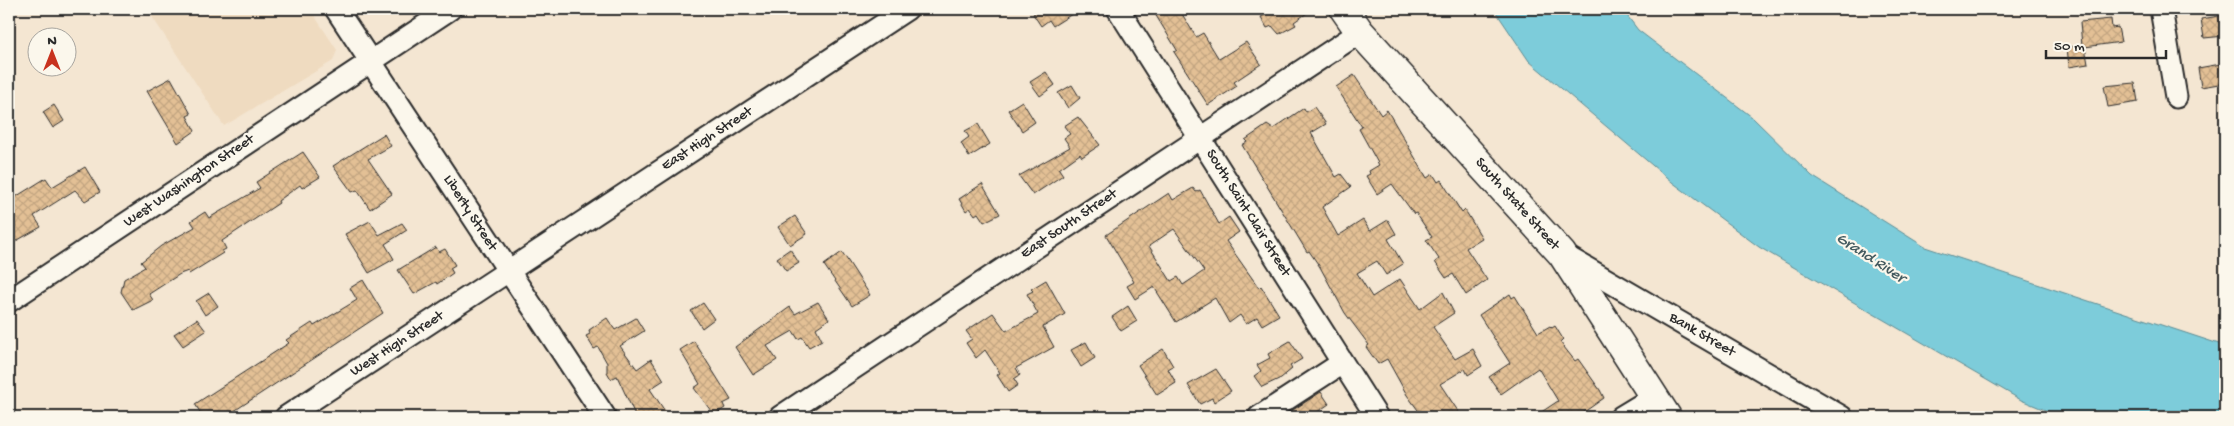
<svg xmlns="http://www.w3.org/2000/svg" width="2234" height="426" font-family="'Gochi Hand',sans-serif">
<defs>
<pattern id="building-cross-hatch" width="8" height="8" patternUnits="userSpaceOnUse" patternTransform="scale(1.25)"><rect width="8" height="8" fill="#e3c095"/><path d="M0 0l8 8M0 8l8-8" fill="none" stroke="#c3a581"/></pattern>
</defs>
<rect width="100%" height="100%" fill="#f4e6d2"/>
<filter id="ink" filterUnits="userSpaceOnUse"><feTurbulence type="fractalNoise" baseFrequency=".02" numOctaves="2"/><feDisplacementMap in="SourceGraphic" scale="10" xChannelSelector="R" yChannelSelector="G"/><feConvolveMatrix kernelMatrix="1 2 1 2 8 2 1 2 1" color-interpolation-filters="sRGB"/></filter>
<g filter="url(#ink)">
<path fill="#efdbc0" d="M147,9H310L337,50L333,61L224,126Z"/>
<path fill="#7dccda" stroke="#5c8c94" d="M1494,9H1622L1638,30L1752,117L1812,176L1925,247L2225,346V417H2062L2021,400L1759,247L1672,182L1529,61Z"/>
<path fill="url(#building-cross-hatch)" stroke="#2b2b2b" fill-rule="evenodd" d="M1042,9H1080L1053,26L1049,20L1041,26L1033,14Z
M1163,9H1179L1196,37L1203,33L1219,59L1246,42L1261,64L1234,82L1237,86L1208,105L1174,52L1177,50L1155,14Z
M1275,9H1313L1294,22L1296,25L1279,34L1272,26L1267,28L1261,17Z
M2225,15V36L2204,38L2201,19Z
M2111,19L2112,28L2118,27L2121,42L2085,47L2088,64L2069,67L2067,47L2082,46L2080,22Z
M2221,64L2225,83L2201,87L2198,68Z
M1046,72L1055,85L1040,96L1030,82Z
M1354,75L1381,115L1387,110L1427,178L1433,174L1438,182L1441,180L1462,213L1465,210L1482,238L1466,248L1487,280L1466,295L1453,274L1446,278L1435,262L1439,259L1426,240L1432,237L1416,213L1414,214L1392,184L1377,194L1366,176L1370,174L1369,171L1379,165L1359,129L1362,127L1336,87Z
M171,78L191,114L187,116L195,131L178,143L147,91Z
M2135,83L2138,102L2108,107L2104,86Z
M1072,85L1080,98L1068,108L1058,93Z
M1022,101L1035,122L1022,131L1008,110Z
M54,105L64,121L53,128L43,112Z
M1314,107L1326,124L1311,133L1336,177L1341,174L1351,187L1322,207L1338,236L1363,220L1370,231L1388,220L1396,234L1388,239L1403,264L1386,275L1377,261L1357,273L1372,297L1400,279L1420,309L1443,292L1454,313L1433,327L1455,359L1473,349L1482,366L1468,375L1465,369L1440,384L1462,417H1423L1407,395L1387,359L1378,364L1366,347L1369,345L1345,313L1320,267L1309,251L1307,252L1242,145L1247,142L1245,140L1267,125L1273,129L1304,108L1306,112Z
M1078,117L1100,145L1082,157L1080,154L1059,169L1063,175L1033,195L1019,176L1070,147L1064,138L1070,134L1064,126Z
M978,124L990,144L969,157L961,143L969,137L965,131Z
M384,134L391,146L368,159L392,194L370,209L357,190L352,192L333,166Z
M303,152L320,177L302,188L300,185L278,201L279,203L222,241L226,249L222,251L223,253L189,274L188,271L180,274L149,294L153,300L133,310L121,292L124,279L145,267L141,262L161,246L195,227L191,221L205,212L209,218L260,188L256,182Z
M85,167L100,192L85,201L75,190L34,216L41,227L9,245V201L46,178L52,187Z
M982,184L1000,214L984,222L978,213L975,215L970,208L966,211L959,199Z
M1193,188L1196,192L1200,190L1219,224L1229,217L1239,232L1226,241L1259,288L1261,286L1279,315L1262,325L1257,317L1246,324L1240,315L1229,323L1215,298L1176,322L1154,287L1135,299L1127,286L1134,282L1106,235L1169,193L1173,200ZM1174,229L1204,271L1183,285L1178,277L1171,281L1149,246Z
M795,216L807,234L790,245L778,227Z
M370,221L379,235L402,223L407,230L385,244L394,259L369,273L345,234Z
M436,247L439,252L445,249L455,265L450,268L453,273L437,284L436,282L414,294L398,270Z
M790,249L799,263L786,271L777,258Z
M842,252L870,295L852,306L824,265Z
M363,280L383,313L225,417H203L195,404L289,343L286,340L312,323L314,326L357,300L350,288Z
M1046,280L1065,314L1043,327L1054,347L1016,368L1020,375L1014,379L1018,385L1008,392L997,375L1000,373L985,350L976,358L966,343L972,339L966,331L993,313L1006,331L1038,314L1027,294L1033,291L1031,289Z
M209,293L218,306L205,315L196,301Z
M1510,294L1512,298L1515,296L1538,333L1550,326L1552,328L1555,326L1563,339L1560,342L1575,361L1578,359L1600,390L1604,398L1577,417H1534L1558,401L1538,368L1501,394L1489,377L1510,363L1479,315Z
M818,302L829,319L816,328L822,340L809,347L802,337L798,339L793,331L767,346L777,360L753,375L735,347L790,307L795,314Z
M703,303L714,319L702,328L691,311Z
M1128,306L1137,321L1121,331L1112,317Z
M607,318L615,330L636,318L644,331L620,346L637,369L651,359L664,380L650,389L669,417H636L617,376L611,379L607,372V363L598,347L594,349L586,336L590,334L589,330Z
M197,319L206,331L183,346L174,334Z
M694,341L731,400L723,404L725,408L714,415L694,388L700,384L680,350Z
M1290,341L1302,359L1290,366L1292,369L1281,378L1262,387L1254,376L1261,371L1257,365L1270,358L1268,354Z
M1086,342L1095,358L1081,367L1071,350Z
M1163,349L1173,366L1168,369L1176,383L1157,395L1138,365Z
M1216,369L1231,391L1214,402L1212,398L1200,404L1188,385Z
M1321,392L1329,404L1310,417H1282Z"/>
<g fill="none" stroke-linecap="round" stroke-linejoin="round">
<defs>
<path id="minor" d="M336,9L605,417
M1118,9L1377,417
M2161,9L2176,97
M1564,255L1842,417
M9,301L450,9
M286,417L907,9
M780,417L1360,32
M1259,417L1342,363
M1621,417L1654,397"/>
<path id="major" d="M1344,9L1360,32L1562,254L1667,417"/>
</defs>
<use href="#minor" stroke="#2b2b2b" stroke-width="25"/>
<use href="#major" stroke="#2b2b2b" stroke-width="31"/>
<use href="#minor" stroke="#fbf7ec" stroke-width="21"/>
<use href="#major" stroke="#fbf7ec" stroke-width="28"/>
</g>
</g>
<g text-anchor="middle" dominant-baseline="central" stroke-width="4.5" stroke-linejoin="round" paint-order="stroke">
<g font-size="15" fill="#2b2b2b" stroke="#fbf7ec">
<text transform="translate(707 139) rotate(-33)">East High Street</text>
<text transform="translate(189 181) rotate(-34)">West Washington Street</text>
<text transform="translate(1517 204) rotate(48)">South State Street</text>
<text transform="translate(470 213) rotate(57)">Liberty Street</text>
<text transform="translate(1248 213) rotate(58)">South Saint Clair Street</text>
<text transform="translate(1069 224) rotate(-34)">East South Street</text>
<text transform="translate(1702 335) rotate(30)">Bank Street</text>
<text transform="translate(397 344) rotate(-33)">West High Street</text>
</g>
<g font-size="16" font-style="italic" fill="#445b60" stroke="#fbf7ec">
<text transform="translate(1870 259) rotate(33)">Grand River</text>
</g>
</g>
<rect width="2234" height="426" fill="none" stroke="#fbf7ec" stroke-width="30"/>
<rect x="15" y="15" width="2204" height="396" fill="none" stroke="#2b2b2b" stroke-width="2" filter="url(#ink)"/>
<g transform="translate(52 52)"><circle r="24" fill="#fbf7ec" stroke="#a8a59f"/>
<path d="M0-4L9 19L0 12L-9 19Z" fill="#c8321e"/>
<text y="-8" font-size="14" font-weight="bold" text-anchor="middle" fill="#2b2b2b">N</text>
</g>
<path d="M2046 50v8h120v-8" fill="none" stroke="#2b2b2b" stroke-width="2.5"/>
<text x="2054" y="50" font-size="15" fill="#2b2b2b" stroke="#fbf7ec" stroke-width="4" paint-order="stroke">50 m</text>
</svg>
